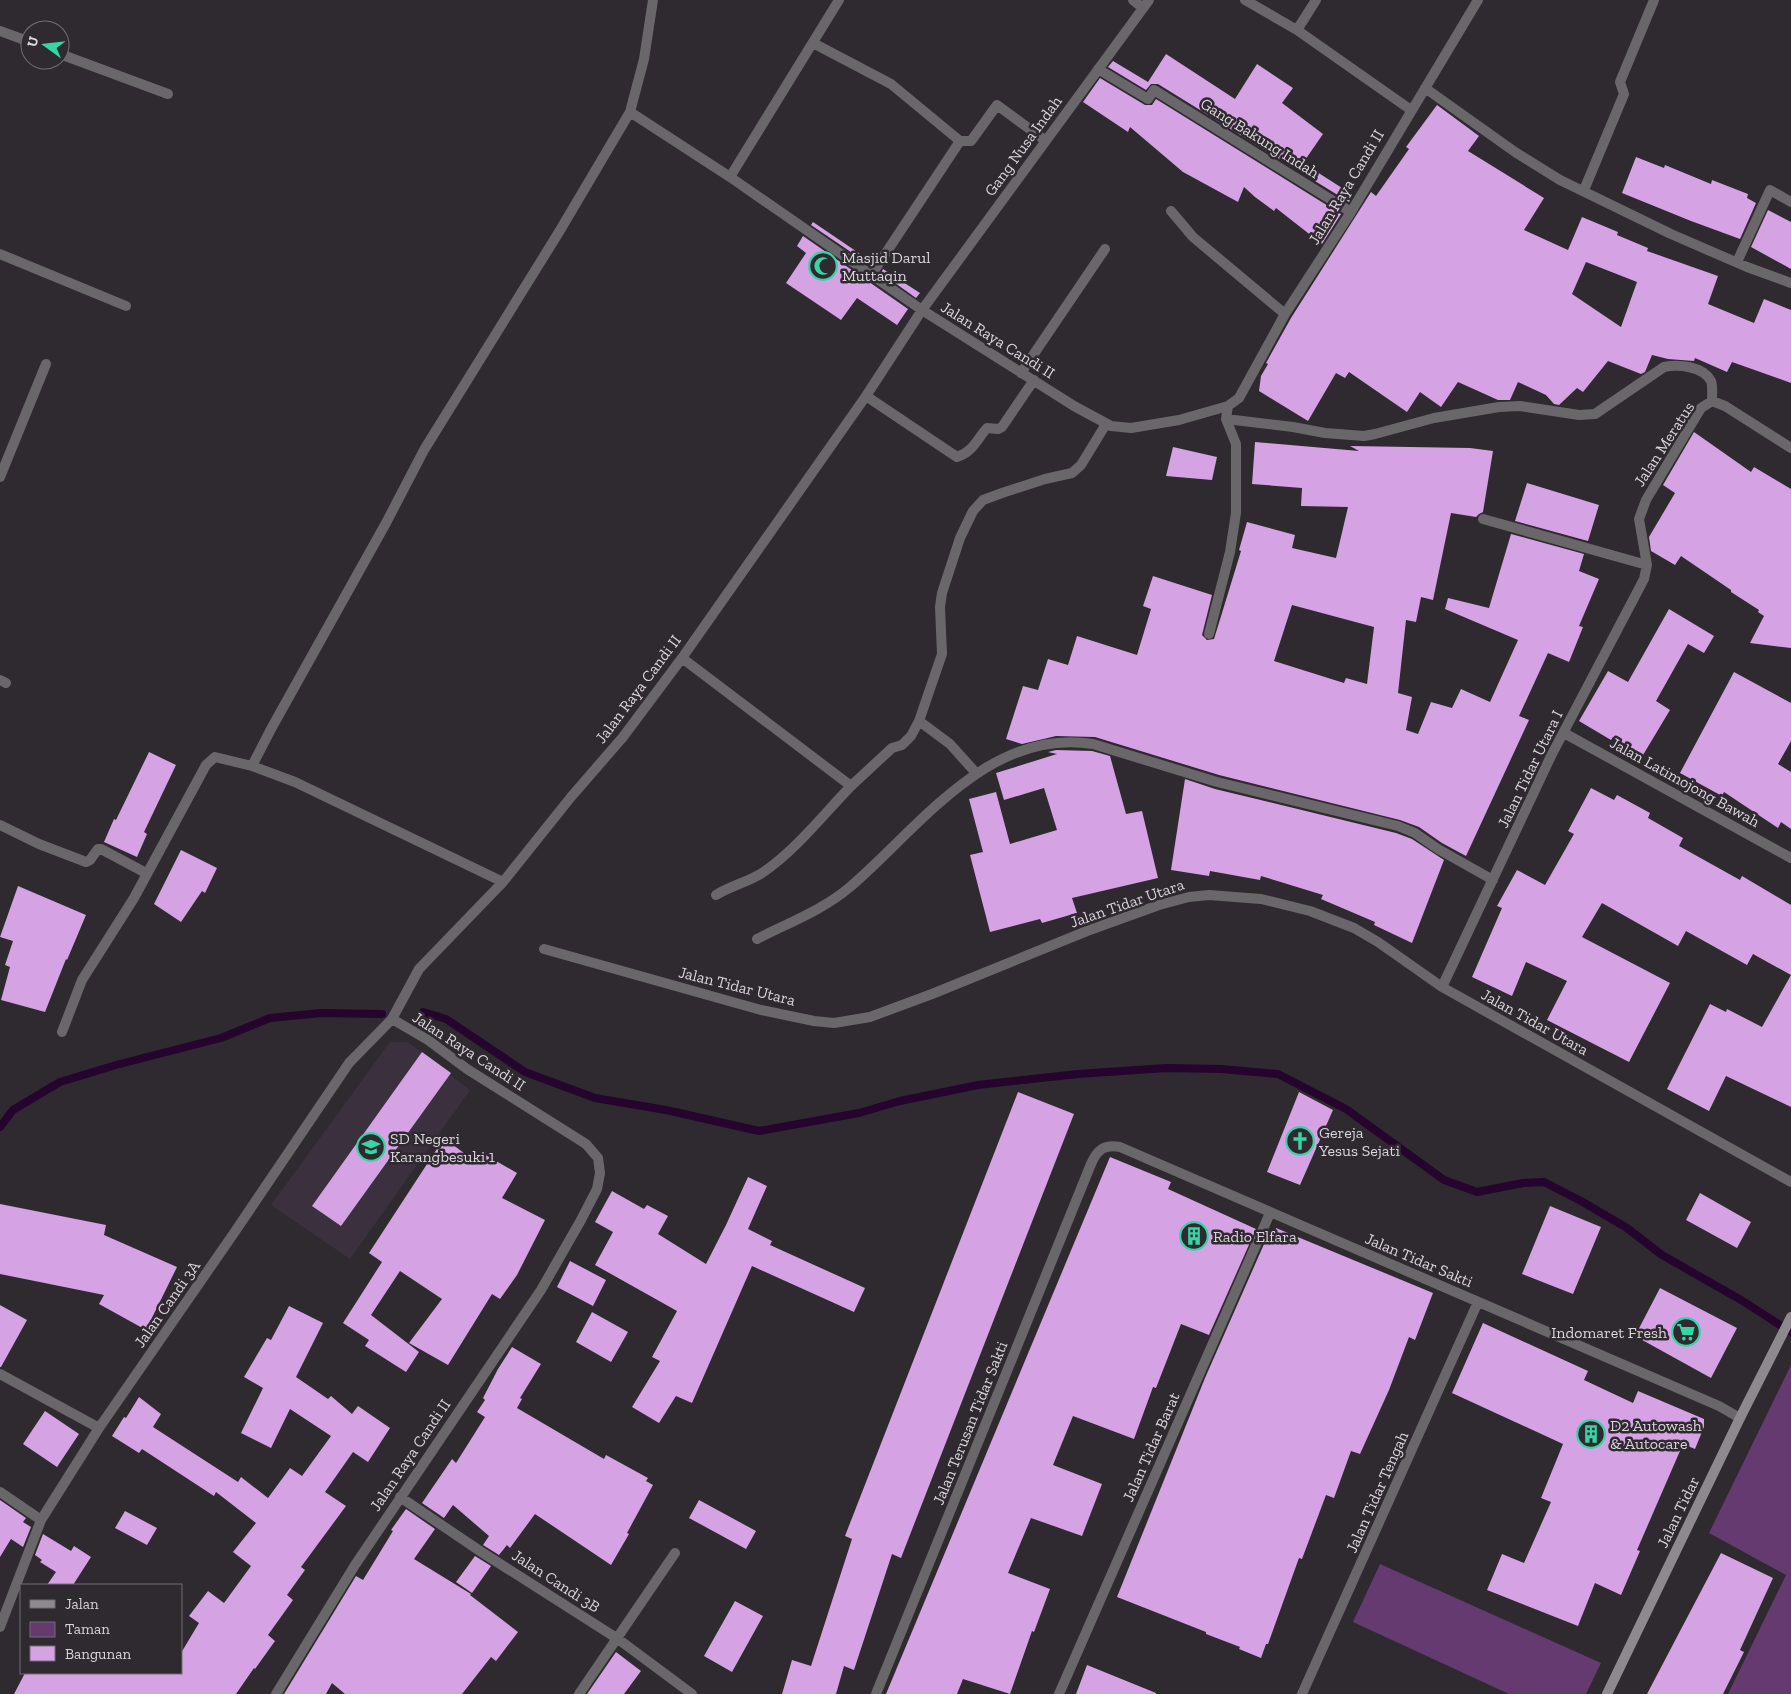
<svg xmlns="http://www.w3.org/2000/svg" width="1791" height="1694" font-family="'Zilla Slab',serif">
<rect width="100%" height="100%" fill="#2f2930"/>
<path fill="#3b313e" d="M390,1042H408L470,1090L350,1259L271,1205Z"/>
<path fill="#643a70" d="M1791,1365V1694H1728L1786,1575L1709,1533Z
M1380,1564L1601,1663L1586,1694H1509L1353,1622Z"/>
<g fill="none" stroke-linecap="round" stroke-linejoin="round">
<path stroke="#25042e" stroke-width="8" d="M423,1012L446,1019L525,1072L595,1098L666,1110L759,1131L859,1113L900,1101L978,1085L1078,1074L1166,1068L1221,1069L1278,1074L1346,1109L1444,1180L1477,1192L1523,1183L1544,1182L1581,1201L1627,1228L1662,1255L1741,1300L1791,1332
M0,1127L13,1110L60,1082L116,1065L221,1038L270,1018L321,1013L382,1014"/>
</g>
<path fill="#d5a2e4" fill-rule="evenodd" d="M1166,54L1235,99L1257,64L1293,88L1282,103L1323,134L1303,163L1353,195L1349,202L1158,84H1151L1146,90L1108,67L1113,61L1148,82Z
M1100,78L1145,105H1152L1156,99L1341,214L1322,244L1276,208L1274,211L1255,197L1244,187L1238,202L1183,172L1130,127L1128,132L1083,102Z
M1437,105L1479,136L1468,151L1544,198L1524,230L1568,250L1582,217L1618,232L1617,235L1648,248L1647,251L1718,276L1708,304L1754,323L1764,299L1791,310V383L1732,362L1727,372L1695,358L1694,361L1668,359L1652,355L1645,372L1641,374L1608,361L1583,392L1577,388L1559,405L1554,404L1546,395L1518,382L1510,400H1498L1458,382L1441,407L1420,392L1407,412L1349,372L1345,378L1336,373L1308,421L1259,391L1261,376L1268,364L1266,363L1291,318L1371,192L1376,196L1409,149L1406,147ZM1586,262L1637,282L1621,327L1572,294Z
M1636,157L1664,168L1665,165L1711,184L1712,180L1748,194L1747,198L1756,203L1740,239L1691,221L1622,193Z
M1768,210L1791,222V269L1751,247Z
M813,222L872,262L870,265L811,225Z
M803,236L908,309L897,325L857,298L841,320L786,283L806,253L797,246Z
M883,269L920,293L916,298L881,273Z
M1694,432L1751,472L1754,467L1791,489V648L1750,643L1764,616L1758,612L1759,610L1731,592V590L1681,556L1675,565L1651,551L1649,537L1675,493L1663,485Z
M1255,442L1359,451L1350,446L1470,448L1493,451L1483,512L1479,514L1476,517L1451,513L1433,600L1421,597L1416,622L1406,620L1398,693L1412,697L1406,730L1418,734L1431,702L1452,708L1461,689L1490,702L1518,640L1445,609L1448,598L1489,608L1511,534L1584,554L1579,571L1599,579L1579,626L1583,627L1569,662L1548,653L1519,716L1529,720L1466,856L1442,843L1419,827L1400,820L1219,775L1095,737L1056,736L1022,744L1006,739L1023,686L1038,690L1048,659L1068,665L1077,636L1137,655L1151,609L1143,606L1153,576L1212,595L1202,635L1207,640L1214,639L1241,551L1239,550L1247,522L1295,535L1292,548L1336,558L1348,507L1301,506L1302,488L1252,484ZM1292,605L1374,627L1367,684L1346,678L1344,683L1274,661Z
M1173,447L1217,457L1212,480L1166,476Z
M1527,483L1599,505L1588,541L1515,521Z
M1669,609L1714,636L1704,653L1688,644L1656,701L1670,710L1643,755L1613,737L1611,740L1579,721L1608,671L1628,682Z
M1734,672L1791,703V741L1778,764L1791,772V829L1781,822L1778,828L1724,792L1722,796L1680,773Z
M1056,750L1092,751L1110,756L1126,814L1142,811L1158,878L1072,898L1077,913L1042,923L1040,919L990,932L970,855L983,852L969,799L996,792L1010,844L1057,830L1044,788L1004,800L996,773L1057,754L1048,752Z
M149,752L176,765L144,832L147,834L137,857L104,842L114,819L116,820Z
M1185,779L1215,789L1396,833L1412,839L1444,860L1412,943L1374,925L1375,922L1321,899L1323,895L1261,876L1260,880L1210,871L1209,876L1171,870Z
M1591,788L1614,800L1617,795L1650,813L1648,818L1683,838L1679,846L1740,880L1742,876L1791,905V975L1753,954L1747,965L1686,931L1678,946L1602,903L1582,937L1670,983L1629,1062L1547,1020L1567,981L1526,962L1512,996L1472,977L1502,908L1497,906L1517,870L1545,885L1574,834L1568,831Z
M181,850L217,868L205,893L202,891L181,922L154,904Z
M18,886L86,915L67,960L66,959L45,1012L1,1000L10,967L5,965L13,941L0,937Z
M1791,975V1107L1726,1076L1709,1111L1667,1089L1710,1004L1726,1012L1727,1009L1762,1027Z
M422,1052L451,1073L341,1226L312,1206Z
M1018,1092L1074,1114L913,1527L901,1558L892,1554L854,1670L844,1666L836,1694H782L792,1660L811,1666L852,1539L845,1536Z
M1299,1092L1333,1110L1300,1185L1267,1172Z
M444,1138L477,1163L482,1153L517,1173L502,1198L545,1220L517,1275L500,1299L492,1294L448,1365L409,1343L442,1299L400,1271L371,1315L419,1352L406,1372L365,1346L369,1340L343,1323L382,1262L369,1253Z
M1110,1157L1171,1182L1168,1189L1256,1229L1209,1335L1181,1324L1156,1388L1153,1387L1134,1439L1073,1416L1053,1465L1102,1484L1082,1536L1031,1518L1008,1573L1050,1589L1034,1632L1032,1631L1010,1694L963,1679L957,1694H886Z
M748,1177L767,1186L748,1229L772,1241L770,1245L865,1288L854,1312L752,1266L692,1403L676,1396L659,1423L632,1407L660,1361L652,1357L677,1311L595,1265L613,1232L595,1222L612,1191L644,1209L647,1205L668,1216L658,1234L706,1264L726,1225Z
M1700,1193L1751,1222L1737,1248L1686,1220Z
M0,1204L106,1225L104,1235L177,1267L146,1330L99,1304L104,1295L0,1274Z
M1550,1206L1601,1227L1573,1294L1522,1274Z
M1276,1228L1433,1293L1415,1340L1409,1337L1389,1390L1360,1454L1351,1451L1334,1498L1326,1495L1302,1559L1299,1558L1268,1644H1266L1261,1658L1239,1649L1240,1647L1206,1634V1632L1117,1597L1205,1378L1268,1235L1273,1237Z
M570,1261L606,1280L593,1306L557,1287Z
M1660,1288L1737,1328L1711,1378L1635,1336Z
M0,1305L27,1320L1,1367H0Z
M289,1306L323,1323L296,1377L328,1399L331,1396L352,1414L358,1406L390,1428L368,1462L353,1452L325,1492L346,1506L301,1567L305,1570L287,1595L293,1600L268,1635L275,1641L255,1669L254,1668L236,1694H14L25,1673H181V1653L199,1623L189,1616L208,1591L224,1603L251,1566L233,1552L256,1523L216,1492L214,1496L142,1449L139,1453L112,1436L124,1417L126,1418L139,1397L161,1414L153,1427L238,1482L241,1477L268,1498L290,1468L302,1476L331,1436L290,1409L271,1448L241,1433L263,1388L244,1377L267,1338L271,1340Z
M592,1312L628,1332L611,1362L576,1342Z
M1483,1323L1588,1371L1584,1380L1633,1403L1638,1391L1704,1419V1427L1695,1449L1683,1444L1637,1550L1640,1551L1621,1595L1595,1583L1578,1626L1487,1590L1502,1554L1524,1563L1551,1502L1541,1498L1563,1444L1452,1393Z
M512,1347L541,1364L520,1398L522,1399L517,1408L604,1459L606,1455L648,1478L646,1481L653,1485L627,1533L629,1534L611,1565L535,1514L510,1548L507,1545L499,1555L483,1545L489,1536L453,1505L444,1518L422,1503L452,1459L456,1463L485,1417L477,1412L485,1400L483,1398L498,1369Z
M45,1411L79,1434L57,1467L23,1444Z
M0,1500L26,1518L23,1522L31,1527L23,1547L11,1539L0,1557Z
M699,1500L756,1531L746,1549L689,1518Z
M406,1509L435,1529L414,1559L471,1594L470,1595L518,1632L496,1661L491,1657L462,1694H345L332,1683L326,1694H284L356,1576L363,1580L393,1531L391,1530Z
M125,1511L157,1528L147,1545L115,1528Z
M43,1534L71,1551L74,1546L91,1557L73,1585H47L56,1572L40,1562L42,1560L35,1555Z
M1721,1553L1773,1578L1740,1650L1744,1652L1723,1694H1647Z
M475,1556L491,1566L472,1593L456,1582Z
M735,1601L763,1616L732,1672L704,1656Z
M616,1652L641,1671L624,1694H587Z
M1087,1665L1156,1693V1694H1076Z"/>
<g fill="none" stroke-linecap="round" stroke-linejoin="round">
<path stroke="#6a676b" stroke-width="10" d="M1133,0L1143,8
M1245,0L1297,30L1411,110
M1297,30L1316,0
M0,31L30,42
M813,43L891,84L960,141
M60,54L168,94
M1098,69L1148,99L1154,90L1351,212
M1425,88L1515,152L1560,180L1671,234L1747,267L1791,283
M630,112L644,59L653,0
M730,177L839,0
M1584,190L1624,94L1620,82L1654,0
M1171,211L1193,237L1285,314
M0,254L126,306
M1737,262L1770,190L1791,202
M872,274L960,141H971L997,105L1046,141
M1021,373L1105,249
M866,396L957,457C973,452 977,439 987,428L998,429L1002,427L1034,380
M1228,406L1226,419L1293,427L1325,433L1364,436L1375,434L1434,418L1499,407L1520,406L1579,415L1595,414L1664,367C1678,364 1703,366 1711,381C1713,386 1712,395 1712,401
M0,477L46,364
M1483,519L1647,565
M1209,634L1230,552L1236,513V444L1226,419
M682,658L851,786L892,748L902,745L911,736L919,721L942,654L940,607L942,593L960,538L973,511L983,500L1002,493L1045,479L1072,473L1081,465L1106,424
M0,680L6,683
M919,721L950,744L976,773
M1564,733L1791,858
M252,766L271,729L386,523L424,450L559,232L630,112L730,177L922,310L1149,0
M0,825L39,844L86,862L90,860L98,849H101L146,873
M716,895C730,886 748,882 762,873C794,852 824,814 851,786
M757,939C788,923 823,910 850,887C919,828 989,727 1093,744L1217,782L1398,826L1415,833L1438,849L1493,880
M544,949L761,1010L814,1021L834,1023L870,1017L932,994L1087,931L1159,905L1189,897L1209,895L1261,899L1310,911L1354,928L1378,942L1442,987L1791,1182
M1442,987L1551,756L1644,579L1647,565L1639,519L1646,500L1701,408L1712,401L1725,406L1791,448
M62,1032L82,980L134,898L206,765L215,757L252,766L295,782L503,882
M0,1374L99,1428
M0,1492L41,1520
M400,1497L483,1553L618,1639L692,1694
M0,1627L41,1520L99,1428L234,1233L349,1063L392,1019L419,969L503,882L571,797L623,737L682,658L866,396L922,310L1074,406L1111,426L1131,428L1179,420L1228,406L1239,398L1285,314L1351,212L1478,0
M276,1694L355,1565L541,1290L581,1220L597,1189L600,1173L598,1158L586,1144L467,1069L428,1040L392,1019
M579,1694L675,1553
M876,1694L1091,1164C1097,1150 1104,1144 1120,1147L1719,1406L1740,1418
M1059,1694L1270,1213
M1302,1694L1478,1302"/>
<path stroke="#8e898f" stroke-width="10" d="M1607,1694L1740,1418L1791,1317"/>
</g>
<defs>
<symbol id="mosque-ring" viewBox="-11 -11 22 22"><circle r="9.5" fill="#2f2930" stroke="#37d4a6" stroke-width="1.5"/><path d="M3.5-4.9A6 6 0 1 0 3.5 4.9A5 5 0 1 1 3.5-4.9Z" fill="#37d4a6"/></symbol>
<symbol id="church-ring" viewBox="-11 -11 22 22"><circle r="9.5" fill="#2f2930" stroke="#37d4a6" stroke-width="1.5"/><path d="M-1.2-6h2.4v3.5h3.3v2.4h-3.3V6h-2.4V-.1h-3.3v-2.4h3.3Z" fill="#37d4a6"/></symbol>
<symbol id="school-ring" viewBox="-11 -11 22 22"><circle r="9.5" fill="#2f2930" stroke="#37d4a6" stroke-width="1.5"/><path d="M0-5L7-2L0 1L-7-2ZM-4 1L0 2.5L4 1V4Q0 6-4 4Z" fill="#37d4a6"/></symbol>
<symbol id="building-ring" viewBox="-11 -11 22 22"><circle r="9.5" fill="#2f2930" stroke="#37d4a6" stroke-width="1.5"/><path d="M-4-6H4V6H1V3H-1V6H-4ZM-2.5-4.3h1.7v1.8h-1.7ZM.8-4.3h1.7v1.8H.8ZM-2.5-1h1.7V.8h-1.7ZM.8-1h1.7V.8H.8Z" fill="#37d4a6"/></symbol>
<symbol id="supermarket-ring" viewBox="-11 -11 22 22"><circle r="9.5" fill="#2f2930" stroke="#37d4a6" stroke-width="1.5"/><path d="M-6-5.5h2.5l.6 2H6L4.5 2H-2.5L-4.4-4H-6ZM-1.5 3.2a1.3 1.3 0 1 0 .1 0ZM3 3.2a1.3 1.3 0 1 0 .1 0Z" fill="#37d4a6"/></symbol>
</defs>
<g fill-rule="evenodd">
<use href="#mosque-ring" x="807" y="250" width="32" height="32"/>
<use href="#church-ring" x="1284" y="1125" width="32" height="32"/>
<use href="#school-ring" x="355" y="1131" width="32" height="32"/>
<use href="#building-ring" x="1178" y="1220" width="32" height="32"/>
<use href="#supermarket-ring" x="1670" y="1316" width="32" height="32"/>
<use href="#building-ring" x="1575" y="1418" width="32" height="32"/>
</g>
<g text-anchor="middle" dominant-baseline="central" stroke-width="5" stroke-linejoin="round" paint-order="stroke">
<g font-size="16" fill="#dad6db" stroke="#2f2930">
<text transform="translate(1260 138) rotate(32)">Gang Bakung Indah</text>
<text transform="translate(1023 146) rotate(-54)">Gang Nusa Indah</text>
<text transform="translate(1346 187) rotate(-59)">Jalan Raya Candi II</text>
<text transform="translate(998 340) rotate(32)">Jalan Raya Candi II</text>
<text transform="translate(1664 444) rotate(-57)">Jalan Meratus</text>
<text transform="translate(638 689) rotate(-53)">Jalan Raya Candi II</text>
<text transform="translate(1530 769) rotate(-64)">Jalan Tidar Utara I</text>
<text transform="translate(1685 782) rotate(29)">Jalan Latimojong Bawah</text>
<text transform="translate(1127 903) rotate(-19)">Jalan Tidar Utara</text>
<text transform="translate(737 986) rotate(14)">Jalan Tidar Utara</text>
<text transform="translate(1535 1022) rotate(29)">Jalan Tidar Utara</text>
<text transform="translate(469 1051) rotate(33)">Jalan Raya Candi II</text>
<text transform="translate(1419 1260) rotate(23)">Jalan Tidar Sakti</text>
<text transform="translate(167 1304) rotate(-55)">Jalan Candi 3A</text>
<text transform="translate(970 1423) rotate(-68)">Jalan Terusan Tidar Sakti</text>
<text transform="translate(1151 1447) rotate(-66)">Jalan Tidar Barat</text>
<text transform="translate(410 1455) rotate(-56)">Jalan Raya Candi II</text>
<text transform="translate(1377 1492) rotate(-66)">Jalan Tidar Tengah</text>
<text transform="translate(1678 1512) rotate(-64)">Jalan Tidar</text>
<text transform="translate(556 1581) rotate(33)">Jalan Candi 3B</text>
</g>
<g font-size="16" fill="#dad6db" stroke="#2f2930" text-anchor="start">
<text x="842" y="257">Masjid Darul<tspan x="842" dy="18">Muttaqin</tspan></text>
<text x="1319" y="1132">Gereja<tspan x="1319" dy="18">Yesus Sejati</tspan></text>
<text x="390" y="1138">SD Negeri<tspan x="390" dy="18">Karangbesuki 1</tspan></text>
<text x="1213" y="1236">Radio Elfara</text>
<text x="1667" y="1332" text-anchor="end">Indomaret Fresh</text>
<text x="1610" y="1425">D2 Autowash<tspan x="1610" dy="18">&amp; Autocare</tspan></text>
</g>
</g>
<rect x="20" y="1584" width="162" height="90" fill="#2f2930" stroke="#736e74"/>
<rect x="30" y="1600" width="25" height="8" fill="#8e898f" stroke="#736e74"/>
<text x="65" y="1609" font-size="15" fill="#dad6db">Jalan</text>
<rect x="30" y="1622" width="25" height="15" fill="#643a70" stroke="#736e74"/>
<text x="65" y="1634" font-size="15" fill="#dad6db">Taman</text>
<rect x="30" y="1646" width="25" height="15" fill="#d5a2e4" stroke="#736e74"/>
<text x="65" y="1659" font-size="15" fill="#dad6db">Bangunan</text>
<g transform="translate(45 45) rotate(285)"><circle r="24" fill="#2f2930" stroke="#736e74"/>
<path d="M0-4L9 19L0 12L-9 19Z" fill="#37d4a6"/>
<text y="-8" font-size="14" font-weight="bold" text-anchor="middle" fill="#dad6db">U</text>
</g>
</svg>
